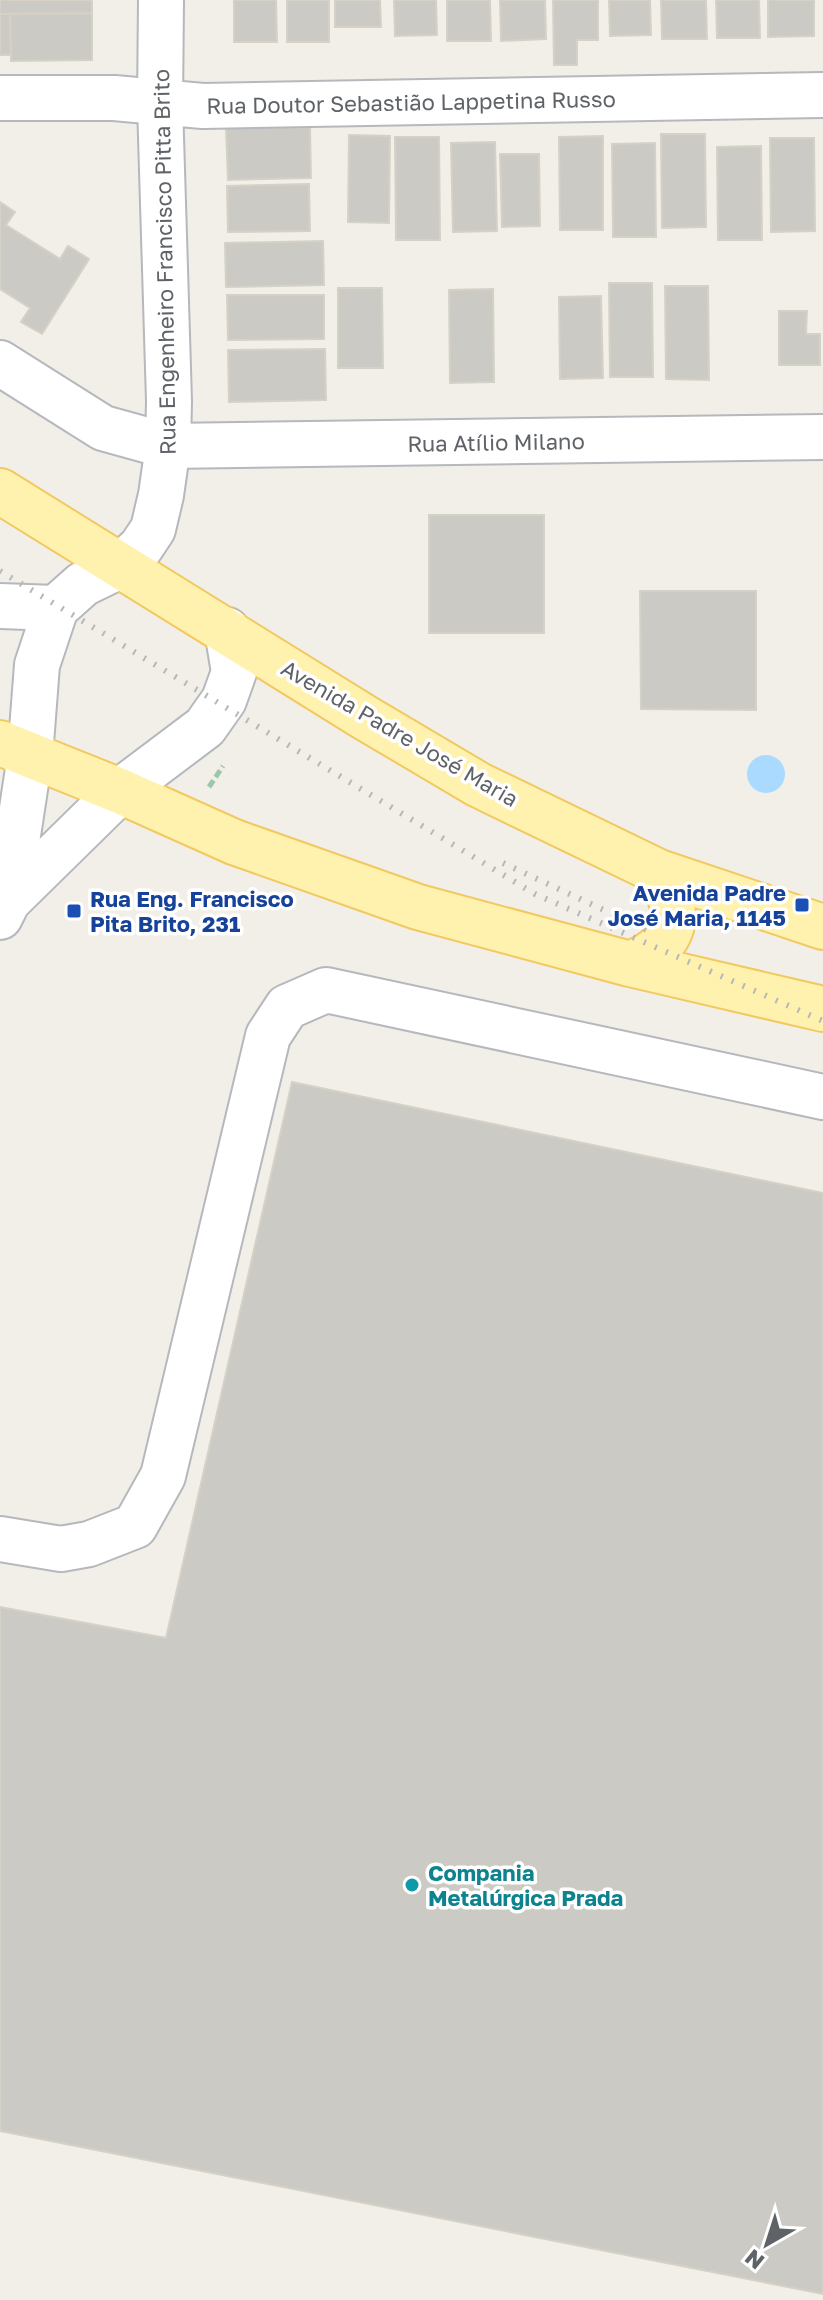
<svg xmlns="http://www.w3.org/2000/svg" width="823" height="2300" font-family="'Golos Text',sans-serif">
<rect width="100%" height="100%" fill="#f1efe8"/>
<path fill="#aadaff" d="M747 774a19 19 0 1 1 38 0a19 19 0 1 1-38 0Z"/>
<path fill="#cccac5" stroke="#d6d1c6" stroke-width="2" d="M0,0H92V13L0,14Z
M234,0H276L277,42H234Z
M287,0H329V42H287Z
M335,0H380L381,27H335Z
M394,0H436L437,35L395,36Z
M447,0H490L491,41H447Z
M500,0H545L546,39L501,41Z
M553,0H598V40H577V65H554Z
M609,0H650L651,35L610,36Z
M661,0H706L707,39H662Z
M716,0H759L760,38H717Z
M768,0H814V36L768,37Z
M92,13V60L11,61L10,14Z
M0,14H10L11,55H0Z
M310,127L311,178L228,180L226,128Z
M661,134H705L706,227L662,228Z
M349,135L390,136L389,223L348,222Z
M603,136V230H560L559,137Z
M395,137H439L440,240H396Z
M770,138H814L815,231L771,232Z
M495,142L497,231L453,232L451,143Z
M655,143L656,237H613L612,144Z
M761,146L762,240H718L717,147Z
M500,154H539L540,226L502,227Z
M309,184L310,231L228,232L227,186Z
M0,202L15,212L6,225L60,259L68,246L89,259L42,334L21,322L30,308L0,289Z
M323,241L324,285L226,287L225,243Z
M609,283H652L653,377H610Z
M665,286H708L709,380L666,379Z
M338,288H382L383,368H338Z
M493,289L494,382L450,383L449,290Z
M227,295H324V339L228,340Z
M601,296L603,378L560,379L559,297Z
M779,311H807L806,334H820V365H779Z
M325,349L326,400L229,402L228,350Z
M429,515H544V633H429Z
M640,591H756V710L641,709Z
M292,1082L823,1193V2294L0,2131V1607L166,1638Z"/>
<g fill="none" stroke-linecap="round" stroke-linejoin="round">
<defs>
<path id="minor" d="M0,98H114L203,106L823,95
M0,363L103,428L168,446L823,437
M0,606L56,608
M8,901L120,791L205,727L224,700L234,672L227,630
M0,917L8,901L30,756L37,665L56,608L83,584L122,565L141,547L153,529L161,495L168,446L169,401L160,104L161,0
M0,1539L61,1549L89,1544L135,1526L163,1476L268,1036L287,1007L326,990L823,1097"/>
<path id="major" d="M0,491L364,717L479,785L659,872L823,927
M0,743L120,791L234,842L418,907L630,964L823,1009
M630,964C678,945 683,914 659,872"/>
</defs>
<use href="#minor" stroke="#b5b8bc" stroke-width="48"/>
<use href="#major" stroke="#f2c960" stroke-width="48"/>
<path stroke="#9cc7a9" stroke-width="5" stroke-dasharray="8 4" stroke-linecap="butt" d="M209,787L223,766"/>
<use href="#minor" stroke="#fff" stroke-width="44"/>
<use href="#major" stroke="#fff2af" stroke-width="44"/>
<path stroke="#b6b7b8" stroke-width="6" stroke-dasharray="2 10" stroke-linecap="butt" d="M0,571L535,894L823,1021
M503,863L651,932"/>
</g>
<g fill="#1a4fb4" stroke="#fff" stroke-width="3">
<rect x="794" y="897" width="16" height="16" rx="4"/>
<rect x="66" y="903" width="16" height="16" rx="4"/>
</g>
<circle fill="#0f9aa8" stroke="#fff" stroke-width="3" cx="412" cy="1885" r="8"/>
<g text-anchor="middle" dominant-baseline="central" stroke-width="7" stroke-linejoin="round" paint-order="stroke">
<g font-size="22" fill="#5f6368" stroke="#fff">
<text transform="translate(411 102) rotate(-1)">Rua Doutor Sebastião Lappetina Russo</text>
<text transform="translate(164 262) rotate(-91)">Rua Engenheiro Francisco Pitta Brito</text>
<text transform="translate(496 442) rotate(-1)">Rua Atílio Milano</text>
<text transform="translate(400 733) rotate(30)">Avenida Padre José Maria</text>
</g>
<g font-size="22" font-weight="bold" fill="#164399" stroke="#fff" text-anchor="end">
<text x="786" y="892">Avenida Padre<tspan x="786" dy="25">José Maria, 1145</tspan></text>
<text x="90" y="898" text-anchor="start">Rua Eng. Francisco<tspan x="90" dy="25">Pita Brito, 231</tspan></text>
</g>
<g font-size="22" font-weight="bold" fill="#0d838f" stroke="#fff" text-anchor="start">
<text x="428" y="1872">Compania<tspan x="428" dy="25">Metalúrgica Prada</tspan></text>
</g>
</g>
<g transform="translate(767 2244) rotate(219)" stroke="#ffffff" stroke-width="6" paint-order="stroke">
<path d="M0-6L14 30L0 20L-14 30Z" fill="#5f6368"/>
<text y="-12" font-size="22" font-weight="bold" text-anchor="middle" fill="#5f6368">N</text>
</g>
</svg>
